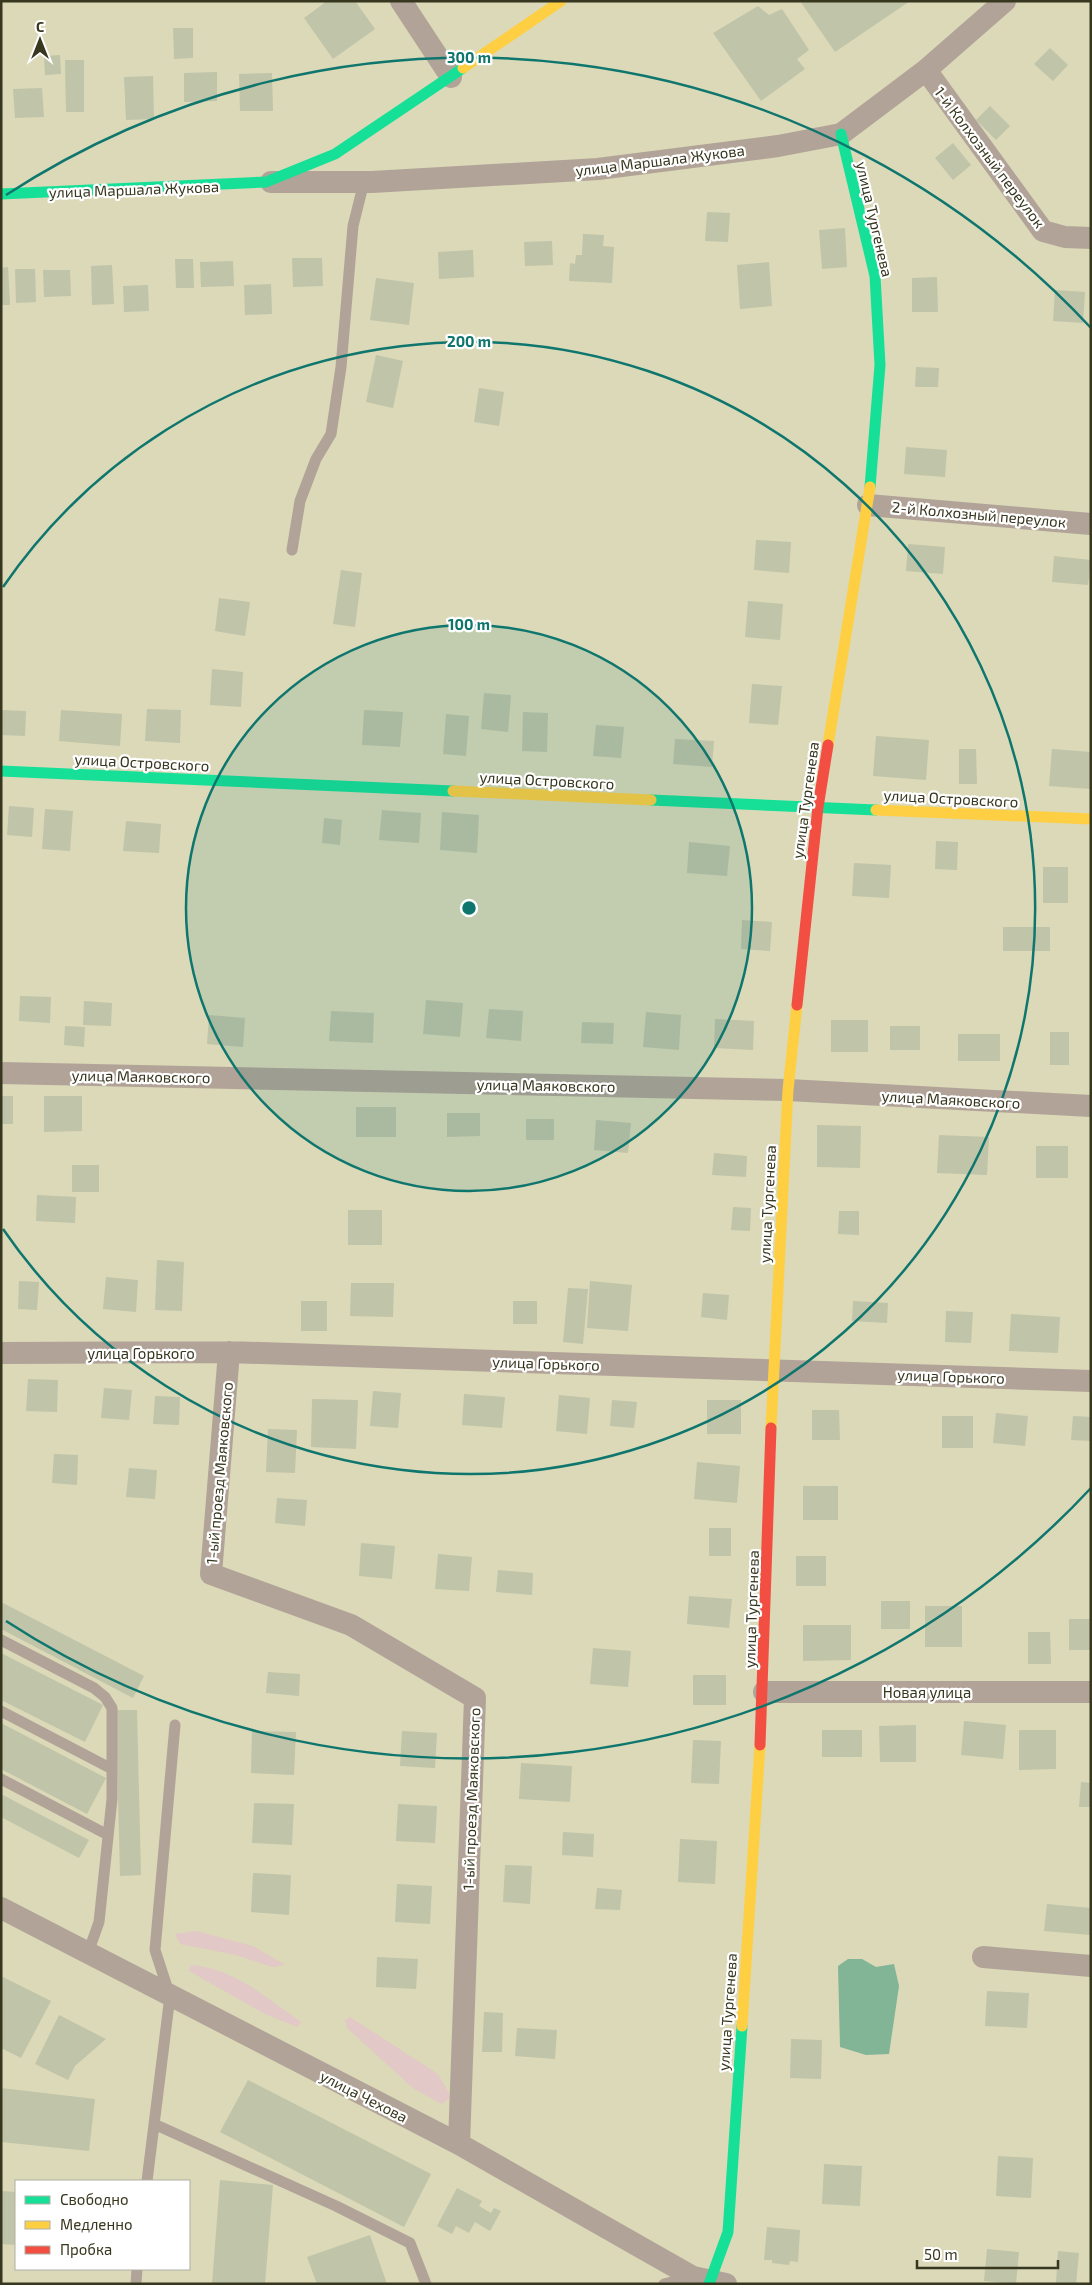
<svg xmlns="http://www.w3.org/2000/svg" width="1092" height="2285" font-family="'Exo 2',sans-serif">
<rect width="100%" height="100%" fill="#dbd9b8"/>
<path fill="#e2c8c6" d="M196,1931L253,1946L285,1965L272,1967L236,1955L180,1944L175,1934Z
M191,1965C236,1969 265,1997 301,2022L297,2027L265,2014L189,1971Z
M350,2017L438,2074L451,2097L442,2104L414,2089L347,2028L345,2020Z"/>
<path fill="#82b496" d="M848,1959H862L876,1967L894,1964L899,1986L889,2054L866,2055L840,2047L838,1966Z"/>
<path fill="#c0c4a9" d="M327,1H355L375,29L333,59L304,18Z
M800,1H910L835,52Z
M758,6L769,15L782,9L809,50L797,59L805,69L761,101L713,33Z
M173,28H193V58L174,59Z
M1050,48L1068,65L1053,81L1034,64Z
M60,55L61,74L45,75L44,56Z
M65,60H84V112H66Z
M217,72V101L184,102V73Z
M272,73L273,111H240L239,74Z
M153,76L154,119L126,120L124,77Z
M42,88L44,117L15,118L13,89Z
M990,106L1010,126L996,140L976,120Z
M953,143L971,165L953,180L935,158Z
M707,212L730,213L728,242L705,241Z
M845,228L847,267L822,269L819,230Z
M583,234L604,235L603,246L614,247L612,283L569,281L570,263L575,264L576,255H582Z
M552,241L553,265L525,266L524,242Z
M473,250L474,277L439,279L438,252Z
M292,258H322L323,286L293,287Z
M175,259H193L194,288H176Z
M233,261L234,286L201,287L200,262Z
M769,262L772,306L740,309L737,265Z
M112,265L114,304L92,305L91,266Z
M8,267L10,305H1V268Z
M15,269H35L36,302L16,303Z
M43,270H70L71,296L44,297Z
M937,277L938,312H912V278Z
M376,278L414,283L409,325L370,320Z
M271,284L272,314L245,315L244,285Z
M148,285L149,311L124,312L123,286Z
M1055,290L1085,292L1083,323L1053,321Z
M376,355L403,361L393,408L366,402Z
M916,367L939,368L938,387H915Z
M479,388L504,392L499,426L474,422Z
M906,447L947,450L945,477L904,474Z
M756,540L791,542L789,573L754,570Z
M908,544L945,547L943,574L906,571Z
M1054,556L1091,560L1088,585L1052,582Z
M341,570L362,573L355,627L333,624Z
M219,598L250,602L245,636L215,631Z
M748,601L783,604L780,640L745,637Z
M212,669L243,672L241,707L210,705Z
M752,684L782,686L778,725L749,723Z
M484,693L511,695L508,732L481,729Z
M147,709L181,710L180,743L145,741Z
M1,710L26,711L25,736L1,735Z
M61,710L122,714L120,746L59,741Z
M364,710L403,712L400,747L362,745Z
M523,712L548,713L547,752L522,751Z
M446,714L469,716L466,756L443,754Z
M596,725L624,727L621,758L593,756Z
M876,736L929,740L926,780L873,776Z
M675,739L714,741L712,767L673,764Z
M959,749H976L977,784H959Z
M1052,749L1091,752V789L1049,786Z
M9,806L34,808L32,837L7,835Z
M45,809L73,811L70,851L42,849Z
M382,810L421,813L419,843L379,840Z
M442,812L479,815L477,853L440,850Z
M324,818L342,820L340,845L322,843Z
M126,821L161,824L159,853L123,851Z
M936,841L958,842L957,870L935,869Z
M689,842L730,846L727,876L687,873Z
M854,863L891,865L889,898L852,896Z
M1043,867H1068V903H1043Z
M742,920L772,922L770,951L741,949Z
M1003,927H1050V951H1003Z
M20,996L51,997L50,1023L19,1021Z
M426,1000L463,1003L460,1037L423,1034Z
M84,1001L112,1003L111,1026L83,1025Z
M489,1009L523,1011L521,1041L486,1038Z
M331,1011L374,1013L373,1043L329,1041Z
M646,1012L681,1015L679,1050L643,1047Z
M209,1015L245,1018L243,1047L207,1044Z
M715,1019L754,1021L753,1050L714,1048Z
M831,1020H868V1052H831Z
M582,1022L614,1023L613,1044L581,1043Z
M65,1026L85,1027L84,1047L64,1045Z
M890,1026H920V1050H890Z
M1050,1032H1069V1065H1050Z
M958,1034H1000V1061H958Z
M1,1096H13V1124H1Z
M44,1096H82V1131L44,1132Z
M356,1107H396V1137H356Z
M447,1113H480V1136L447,1137Z
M526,1119H554V1140H526Z
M596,1120L631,1123L628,1153L594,1150Z
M817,1125L861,1126L860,1168L817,1167Z
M939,1135L989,1137L987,1175L937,1173Z
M1036,1146H1068V1178H1036Z
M714,1153L747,1156L746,1177L712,1175Z
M72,1165H99V1192H72Z
M37,1195L76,1197L75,1223L36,1221Z
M733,1207L751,1208L750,1231L731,1230Z
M348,1210H382V1245H348Z
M839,1211H859V1235L838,1234Z
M157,1260L184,1262L182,1311L155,1310Z
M106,1277L138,1280L136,1312L103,1309Z
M19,1281L39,1282L37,1310L18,1309Z
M590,1281L632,1285L628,1331L587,1328Z
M351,1283H394L393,1317L350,1316Z
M568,1288L588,1289L583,1344L563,1342Z
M703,1293L729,1295L727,1320L701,1317Z
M301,1301H327V1331H301Z
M513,1301H537V1324H513Z
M853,1301L888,1303L887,1323L852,1321Z
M946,1311L973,1312L971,1343L945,1342Z
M1011,1314L1060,1317L1058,1353L1009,1351Z
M28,1379L58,1380L57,1412L26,1411Z
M104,1388L132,1390L129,1420L101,1418Z
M373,1391L401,1393L398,1428L370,1426Z
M464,1394L505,1397L502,1428L462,1425Z
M559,1395L590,1398L587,1434L556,1431Z
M155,1396L180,1397L179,1425L153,1424Z
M312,1399L358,1400L356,1449L311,1447Z
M612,1400L637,1402L634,1428L610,1426Z
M707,1400H741V1434H707Z
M812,1410H839L840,1440H812Z
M996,1413L1028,1416L1025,1446L993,1443Z
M942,1416H973V1448H942Z
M1073,1416L1091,1417V1441L1071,1440Z
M268,1429L297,1430L295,1473L266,1472Z
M54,1454L78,1455L77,1485L52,1483Z
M697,1462L740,1466L737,1503L694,1499Z
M129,1468L157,1470L155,1499L126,1497Z
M803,1486H838V1520H803Z
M277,1498L307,1500L305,1526L275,1523Z
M709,1528H731V1556H709Z
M361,1543L395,1546L392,1579L359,1576Z
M438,1554L472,1557L469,1591L435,1589Z
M796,1556H826V1586H796Z
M498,1570L533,1573L532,1595L496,1592Z
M689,1596L732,1599L729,1628L687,1624Z
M881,1601H910V1629H881Z
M1,1602L144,1676L133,1698L1,1629Z
M925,1606H962V1647H925Z
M1069,1619H1091V1650H1069Z
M803,1625H851V1660L803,1661Z
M1028,1632H1050L1051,1664H1028Z
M593,1648L631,1651L628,1687L590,1684Z
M1,1653L103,1705L85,1742L1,1700Z
M268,1672L300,1674L299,1696L266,1693Z
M693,1675H726V1705H693Z
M116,1710H137L141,1875L120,1876Z
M964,1721L1006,1725L1003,1759L961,1755Z
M1,1723L106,1778L87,1814L1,1769Z
M916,1725V1762H880L879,1726Z
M822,1730H862V1757H822Z
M1019,1730H1056V1769L1019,1770Z
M252,1731L296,1732L294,1775L251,1773Z
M402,1731L437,1733L435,1768L400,1766Z
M693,1740L721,1741L719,1784L691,1783Z
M521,1763L572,1766L570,1802L519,1799Z
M1081,1782L1091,1783V1807H1079Z
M1,1794L89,1840L79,1858L1,1817Z
M254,1803L294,1804L292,1845L252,1843Z
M398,1804L437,1806L435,1843L396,1841Z
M563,1832L594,1834L593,1857L562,1855Z
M680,1839L717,1841L715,1884L678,1882Z
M505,1865L532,1866L530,1904L503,1902Z
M253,1873L291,1875L289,1915L251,1912Z
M397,1884L432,1886L430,1924L395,1922Z
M597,1888L622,1890L620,1910L595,1909Z
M1047,1904L1091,1908V1935L1044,1931Z
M377,1957L418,1959L416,1989L376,1987Z
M1,1976L51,2001L21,2058L1,2048Z
M987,1991L1029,1993L1027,2028L985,2026Z
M484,2012L503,2013L502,2052H482Z
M59,2015L106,2039L75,2066L68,2080L35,2064Z
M517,2028L557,2030L555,2059L515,2056Z
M791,2039L822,2040L821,2079L790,2078Z
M248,2080L431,2174L404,2227L220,2132Z
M1,2088L95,2099L89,2151L1,2142Z
M998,2156L1033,2158L1031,2198L996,2196Z
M824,2164L862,2166L860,2206L822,2204Z
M220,2180L273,2185L265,2284H212Z
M457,2188L482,2201L479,2206L491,2213L494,2208L501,2211L490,2231L475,2222L469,2233L456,2226L452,2234L437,2226Z
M1,2191L16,2192V2245L1,2244Z
M767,2227L800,2230L798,2262L790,2261L789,2265L772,2263V2260H764Z
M370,2235L387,2284H317L307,2257Z
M987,2249L1019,2252L1016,2284L984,2281Z
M1058,2251L1079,2253L1076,2284H1056Z"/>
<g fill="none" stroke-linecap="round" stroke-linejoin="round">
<path stroke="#b2a398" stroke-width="11" d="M292,550L300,501L316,459L331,434L341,367L353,226L364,182
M1,1640L94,1688L105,1697L112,1708V1799L99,1922L88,1953
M1,1711L112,1769
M1,1779L108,1835
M154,2124L336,2206L410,2243L426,2284
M147,2181L170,1996L155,1950L175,1725
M136,2284L137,2269
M664,2284L691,2277"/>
<path stroke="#b2a398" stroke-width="22" d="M401,1L451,77
M926,70L1043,231L1065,237L1091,238
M271,182H372L598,169L778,146L841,134L926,70L1005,1
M868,505L1091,524
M1,1073L788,1090L1091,1106
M229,1352L211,1574L351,1625L475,1698L459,2144
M1,1353L229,1352L1091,1381
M764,1692H1091
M1,1908L459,2144L693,2277L726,2284
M983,1957L1091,1966"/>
<path stroke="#16e098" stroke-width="11" d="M841,134L875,276L880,365L870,487
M1,194L266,182L335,154L463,68
M1,771L453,791
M651,800L876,810
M709,2284L728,2232L742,2026"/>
<path stroke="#ffcf43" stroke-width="11" d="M463,68L561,1
M828,745L870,487
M453,791L651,800
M876,810L1091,819
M771,1428L788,1090L797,1005
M742,2026L760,1745"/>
<path stroke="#f24e42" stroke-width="11" d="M797,1005L818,807L828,745
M760,1745L771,1428"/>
</g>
<circle cx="469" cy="908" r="283" fill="#0f766e" fill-opacity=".12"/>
<g fill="none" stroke="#0f766e" stroke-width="2.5">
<circle cx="469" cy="908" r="283"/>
<path d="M3 587A566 566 0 1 1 3 1229"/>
<path d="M1091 1488A850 850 0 0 1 6 1621M6 195A850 850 0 0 1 1091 328"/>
</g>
<g text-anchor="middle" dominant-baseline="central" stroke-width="4.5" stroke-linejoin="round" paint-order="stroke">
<g font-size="15" fill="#37361e" stroke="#fff">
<text transform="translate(990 157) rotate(53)">1-й Колхозный переулок</text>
<text transform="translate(660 160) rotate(-7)">улица Маршала Жукова</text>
<text transform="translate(134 189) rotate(-2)">улица Маршала Жукова</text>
<text transform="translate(875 219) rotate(77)">улица Тургенева</text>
<text transform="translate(979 514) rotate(5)">2-й Колхозный переулок</text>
<text transform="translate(142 762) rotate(3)">улица Островского</text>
<text transform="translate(547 780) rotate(3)">улица Островского</text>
<text transform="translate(951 798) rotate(3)">улица Островского</text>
<text transform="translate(805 800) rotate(-82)">улица Тургенева</text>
<text transform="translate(141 1076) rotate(1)">улица Маяковского</text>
<text transform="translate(546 1085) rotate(1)">улица Маяковского</text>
<text transform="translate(951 1099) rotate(3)">улица Маяковского</text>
<text transform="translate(767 1204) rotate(-87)">улица Тургенева</text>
<text x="141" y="1353">улица Горького</text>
<text transform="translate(546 1363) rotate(2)">улица Горького</text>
<text transform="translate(951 1376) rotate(2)">улица Горького</text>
<text transform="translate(219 1473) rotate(-85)">1-ый проезд Маяковского</text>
<text transform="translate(751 1609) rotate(-88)">улица Тургенева</text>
<text x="927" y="1692">Новая улица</text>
<text transform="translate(471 1799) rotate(-88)">1-ый проезд Маяковского</text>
<text transform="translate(727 2012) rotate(-86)">улица Тургенева</text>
<text transform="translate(364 2096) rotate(27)">улица Чехова</text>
</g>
</g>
<circle cx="469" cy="908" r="8" fill="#0f766e" stroke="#fff" stroke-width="2.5"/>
<g font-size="15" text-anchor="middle" font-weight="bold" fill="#0f766e" stroke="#fff" stroke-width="4.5" stroke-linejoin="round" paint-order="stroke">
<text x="469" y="63">300 m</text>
<text x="469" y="347">200 m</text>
<text x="469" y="630">100 m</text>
</g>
<rect width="1092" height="2285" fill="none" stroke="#37361e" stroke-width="5"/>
<rect x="15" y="2180" width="175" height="90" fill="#ffffff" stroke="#afafa5"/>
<rect x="25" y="2196" width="25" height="8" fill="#16e098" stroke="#afafa5"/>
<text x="60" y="2205" font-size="15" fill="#37361e">Свободно</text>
<rect x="25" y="2221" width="25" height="8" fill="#ffcf43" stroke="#afafa5"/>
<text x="60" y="2230" font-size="15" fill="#37361e">Медленно</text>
<rect x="25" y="2246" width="25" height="8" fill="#f24e42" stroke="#afafa5"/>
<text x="60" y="2255" font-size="15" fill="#37361e">Пробка</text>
<g transform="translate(40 40)" stroke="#ffffff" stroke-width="4" paint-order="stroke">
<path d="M0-4L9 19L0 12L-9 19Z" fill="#37361e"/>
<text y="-8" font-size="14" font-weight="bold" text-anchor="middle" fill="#37361e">С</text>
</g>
<path d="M917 2260v8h141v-8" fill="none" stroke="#37361e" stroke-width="2.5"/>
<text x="924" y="2260" font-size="15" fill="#37361e" stroke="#ffffff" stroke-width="4" paint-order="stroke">50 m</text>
</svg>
